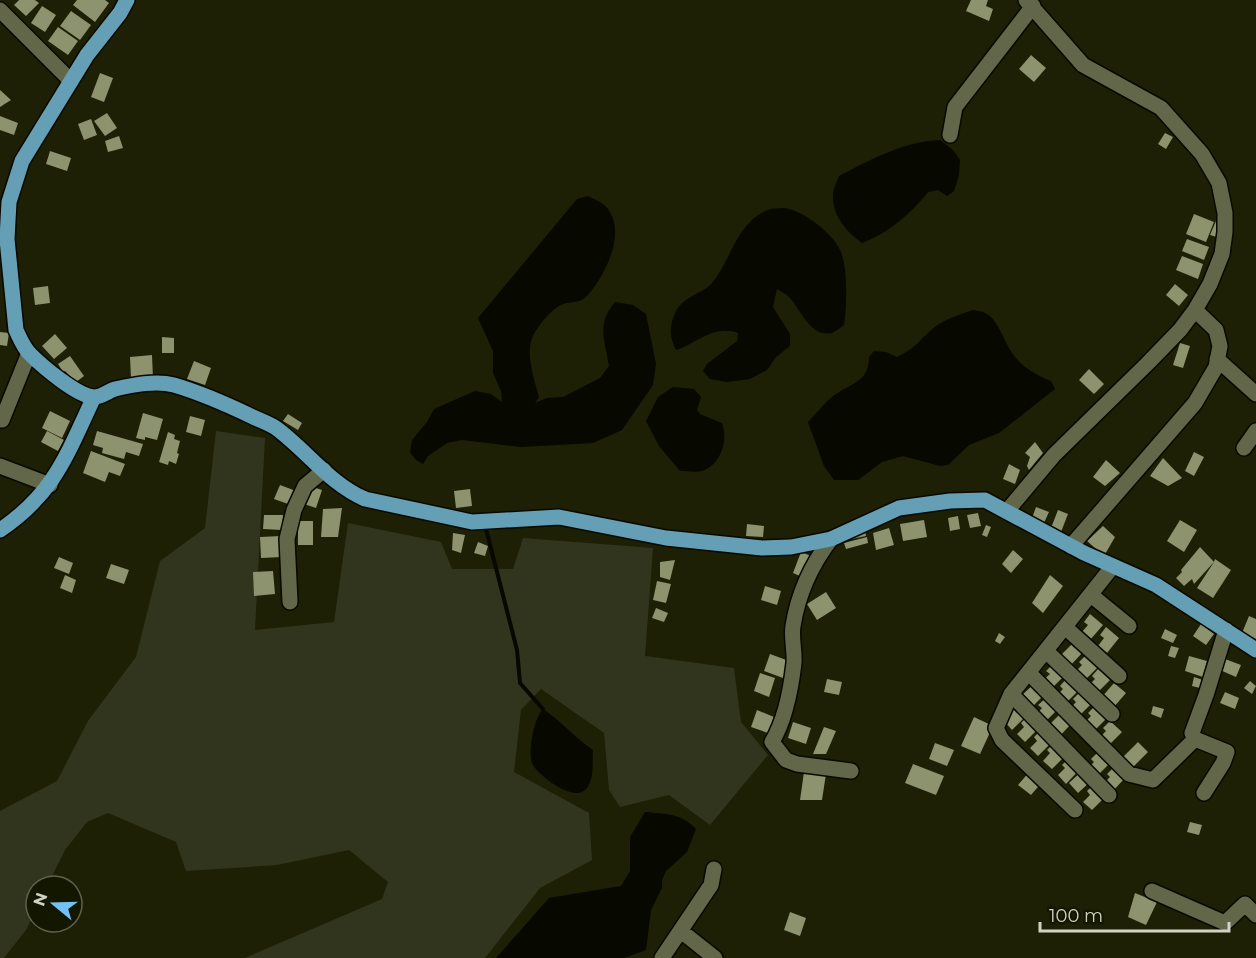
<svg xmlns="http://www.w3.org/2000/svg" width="1256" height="958" font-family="Montserrat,sans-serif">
<rect width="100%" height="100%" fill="#1d2004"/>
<path fill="#32351e" d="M216,431L265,438L255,630L334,622L348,523L441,542L452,569H513L523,538L653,548L645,656L734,668L741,722L768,755L710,825L669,795L620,807L609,790L604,733L541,689L521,710L514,772L589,813L592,860L540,888L485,958H245L382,899L388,882L349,850L277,865L186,871L176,842L108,813L87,822L65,850L47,886H36V910L26,930L4,958H0V811L57,781L88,721L136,657L160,561L205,528Z"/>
<path fill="#070800" d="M940,140L953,150L960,160L959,175L954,191L947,196L938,190L928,192C912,213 887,234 862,243C847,232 832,216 833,195C833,189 837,182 839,176C870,160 905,141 940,140Z
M588,196C596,200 606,204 610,212C625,237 604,277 587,296C581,302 575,302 566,303C554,306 540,323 534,334C524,351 534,379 539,397L535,403L547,398L563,397L600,378L609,366C605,340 596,324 615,302L633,305L646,314L656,364L653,385L622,430L593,443L521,447L462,440L447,443L428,456L423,464L416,460L410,452L412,440L427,422L434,409L475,391L491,394L502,402L501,391L493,373V351L478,318L577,199Z
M770,209C776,209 783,207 789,209C806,213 833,234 840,250C848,265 847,308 844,325C841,327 835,332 832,333C810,338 801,309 789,297C786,294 781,291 777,289L773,307L790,334V346L776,357L767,370L750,379L727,382L710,379L703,371L707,364L737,341L738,333C714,324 697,343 676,350C669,336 669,326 676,311C684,296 704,293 712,283C728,264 733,238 751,221C756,215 764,212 770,209Z
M973,310C977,311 983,311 987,314C999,321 1005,345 1015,357C1025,369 1037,375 1051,381L1055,389L999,433L969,445L948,465L940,466L903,456L882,462L858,480H834L824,466L808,422C816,414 823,404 832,397C850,383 869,383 869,357L874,351L886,352L897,357C915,348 917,343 930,331C942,320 958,315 973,310Z
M673,387L694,389L701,397L697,410L700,414L722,423C728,440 722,461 705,470C699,473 688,471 680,471L659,446L646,421L658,397Z
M543,709C561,721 575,738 593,750C592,762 595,781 585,790C573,802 537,775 532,763C528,751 534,718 543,709Z
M645,812C665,814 681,813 696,829L687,852L666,871L662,880V888L651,910L646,950L624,958H496L549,898L621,886L630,871V837Z"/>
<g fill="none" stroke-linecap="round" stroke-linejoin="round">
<path stroke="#070800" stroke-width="4" d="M486,529L517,650L520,683L543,709"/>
</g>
<path fill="#8d926f" d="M19,0H35L39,3L26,16L14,5Z
M77,0H105L109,3L95,22L73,5Z
M971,0H988L986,6L993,9L989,21L966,11Z
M42,6L56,15L45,32L31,23Z
M71,11L91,25L80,40L60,26Z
M58,27L78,41L68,55L48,41Z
M1031,55L1046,68L1034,82L1019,69Z
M100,73L113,78L104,102L91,97Z
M0,90L11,100L0,107Z
M107,113L117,128L105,136L94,121Z
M0,116L18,123L14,135L0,130Z
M91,119L97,135L84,140L78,124Z
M1165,133L1173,137L1166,149L1158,144Z
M119,136L123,148L108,152L105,141Z
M50,151L71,158L67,171L46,164Z
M1194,214L1214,222L1206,242L1186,234Z
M1216,221L1225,225L1220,238L1210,235Z
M1187,239L1209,247L1204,260L1182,251Z
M1182,256L1203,264L1198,279L1176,270Z
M1175,284L1188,295L1179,306L1166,295Z
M48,286L50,303L35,305L33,288Z
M0,332L9,333L7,346L0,345Z
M55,334L67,348L54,359L42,346Z
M162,337L174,338V353H162Z
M1180,343L1190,346L1183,368L1173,365Z
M152,355L153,378L131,379L130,357Z
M70,356L84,376L76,382L65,371L63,372L58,364Z
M194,361L211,368L205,385L187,379Z
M1089,369L1104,384L1094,394L1079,380Z
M50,411L70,421L62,438L42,428Z
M143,413L163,419L157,440L145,437V440L136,438Z
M288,414L302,423L298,430L283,421Z
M190,416L205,420L201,436L186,432Z
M47,431L64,440L58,451L41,442Z
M97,431L143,444L139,456L126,452L124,459L102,453L103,448L93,445Z
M168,432L175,435L174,439L180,441L177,453L179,454L176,464L169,461L168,465L159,462Z
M1035,442L1043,453L1029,470L1027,466L1030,457L1025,453Z
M91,451L125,464L120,476L109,472L105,482L83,473Z
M1194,452L1204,457L1194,476L1185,471Z
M1163,458L1182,478L1168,486L1150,476Z
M1106,460L1120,473L1105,486L1093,477Z
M1009,464L1020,470L1015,484L1003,479Z
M280,485L296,491L291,505L274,499Z
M310,486L322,490L316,508L304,504Z
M470,489L472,506L456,508L454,491Z
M1036,507L1049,512L1043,525L1031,521Z
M342,508L338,537H321L323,509Z
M1058,510L1068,514L1061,532L1051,528Z
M978,513L981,526L970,528L967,515Z
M264,515H283L282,530L263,529Z
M958,516L960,529L950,531L948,518Z
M924,520L927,537L903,541L900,524Z
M1180,520L1197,530L1184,552L1167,541Z
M298,521H313V545H298Z
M747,524L764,526L763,537L746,536Z
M986,525L991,527L987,537L982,535Z
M1103,526L1115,537L1104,556L1087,541Z
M889,528L894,545L876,550L873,533Z
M865,530L866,536L842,541Z
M453,533L465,535L461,553L452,550Z
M281,536L282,557L261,558L260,537Z
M867,537L868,543L846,549L844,543Z
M478,542L488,546L485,556L474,553Z
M1200,547L1214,562L1215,559L1231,570L1213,598L1197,588L1214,562L1194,584L1192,579L1184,586L1176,578L1182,572L1181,570Z
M1013,550L1023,559L1011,573L1002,564Z
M801,552L811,556L802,577L793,573Z
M59,557L73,563L69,574L54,568Z
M675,560L670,580L660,577V562Z
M111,564L129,570L124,584L106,578Z
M273,571L275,594L254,596L253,572Z
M65,575L76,580L72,593L60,588Z
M1050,575L1063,586L1043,613L1032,603Z
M657,581L671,584L666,603L653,600Z
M765,586L781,591L777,605L761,600Z
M826,592L836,608L817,620L807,604Z
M656,608L668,613L664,622L652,618Z
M1090,614L1103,625L1090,640L1081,633L1088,625L1084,622Z
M1249,616L1256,619V639L1242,633Z
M1201,624L1214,634L1206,645L1193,636Z
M1106,627L1119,638L1107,653L1098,646L1104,638L1100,635Z
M1165,629L1177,635L1173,643L1161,638Z
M999,633L1005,637L1000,644L995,641Z
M1073,643L1082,653L1070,666L1060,656Z
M1171,646L1179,648L1175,658L1168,656Z
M770,654L789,661L783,678L764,671Z
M1086,655L1098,667L1084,681L1075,672L1082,665L1079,662Z
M1189,656L1207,661L1203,677L1185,671Z
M1225,659L1241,665L1236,677L1220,670Z
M1053,664L1065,675L1051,689L1042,681L1050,674L1046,671Z
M1099,668L1110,680L1096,694L1088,686L1095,679L1092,676Z
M760,673L775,678L769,697L754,691Z
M1194,677L1206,681L1204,689L1192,686Z
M1067,678L1079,690L1065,704L1056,696L1063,689L1060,686Z
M827,679L842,682L839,695L824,692Z
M1250,681L1256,686L1252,694L1244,688Z
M1114,683L1126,693L1113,708L1101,698Z
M1033,685L1043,696L1032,707L1022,695Z
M1080,692L1091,704L1077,718L1069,710L1076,702L1073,699Z
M1225,692L1239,698L1235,709L1220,703Z
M1046,698L1057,710L1043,724L1035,716L1042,708L1038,705Z
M1015,704L1027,715L1012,730L1004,721L1011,714L1008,711Z
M1095,706L1107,718L1093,732L1084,723L1091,716L1088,713Z
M1153,706L1164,709L1161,718L1151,714Z
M757,710L774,717L768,733L751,727Z
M1061,713L1071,724L1057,739L1046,728Z
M1028,716L1039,728L1025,742L1017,734L1024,727L1021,723Z
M974,717L993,726L980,754L961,746Z
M1110,721L1122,732L1108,746L1099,738L1106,731L1103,728Z
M793,722L811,728L806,744L788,738Z
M824,727L836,731L826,754H813Z
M1041,730L1052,742L1038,756L1030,748L1037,741L1034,737Z
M1138,742L1148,752L1133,767L1123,757Z
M935,743L954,750L947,766L929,759Z
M1054,743L1066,755L1052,769L1043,761L1050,753L1047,750Z
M1098,752L1109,764L1095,778L1087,769L1094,762L1091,759Z
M1069,758L1080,769L1066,784L1058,775L1065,768L1062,765Z
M913,764L944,776L936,795L905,783Z
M1114,767L1125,778L1111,793L1103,784L1110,777L1107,774Z
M1030,771L1043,781L1031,795L1018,785Z
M1082,771L1091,781L1078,793L1069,783Z
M804,772L826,774L822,800H800Z
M1094,784L1106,796L1092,810L1083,802L1090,795L1087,791Z
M1190,822L1202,825L1199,835L1187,832Z
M1135,893L1157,902L1146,925L1128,917Z
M790,912L806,918L800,936L784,930Z"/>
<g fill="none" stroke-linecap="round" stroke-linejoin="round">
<defs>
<path id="minor" d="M0,10L71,81
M950,135L955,107L1033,6
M1217,359L1256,394
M0,420H2L29,353
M1244,448L1256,431
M0,466L50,485
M1007,511L1054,455L1148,363L1180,330L1195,310L1210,284L1222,254L1225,232V213L1219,183L1202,154L1161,108L1083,65L1026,0
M831,539C812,564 798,594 793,626C791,638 795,651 794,663C791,689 785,720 772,742L786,760L797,764L851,771
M1071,546L1195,403L1216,367L1220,346L1216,330L1195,310
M1091,595L1129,626
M290,602L287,539L294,510L305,486L324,470
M1065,627L1119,676
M1046,651L1112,714
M1029,673L1129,774L1153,780L1195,739
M1011,694L1109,795
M1204,793L1223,763L1227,752L1195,739L1192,733L1206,695L1226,630
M1075,810L1002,740L996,728L1011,694L1113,566
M1152,891L1225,923L1245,904L1256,915
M681,931L715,958
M662,958L711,885L714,869"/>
<path id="major" d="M127,0L120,13L87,55L22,161L9,202L7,239L16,330C20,338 23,347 30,354C42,366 77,396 94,397C102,397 108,391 115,389C133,385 156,380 174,385C201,393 226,404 251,416C259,420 268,423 276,428C307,451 330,484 365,499L472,522L559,517L666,538L762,548L791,547L831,539L899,508L950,501L985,500L1084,553L1156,585L1256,650
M0,530C55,493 67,454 94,397"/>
</defs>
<use href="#minor" stroke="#080900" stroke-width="18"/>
<use href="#major" stroke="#080900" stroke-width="18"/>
<use href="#minor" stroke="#636749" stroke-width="15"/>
<use href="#major" stroke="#649fb6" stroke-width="15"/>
</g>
<g transform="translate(54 904) rotate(289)"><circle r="28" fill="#141700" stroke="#60624e" stroke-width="1.5"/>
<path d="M0-4.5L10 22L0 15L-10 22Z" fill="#71c1f4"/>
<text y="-9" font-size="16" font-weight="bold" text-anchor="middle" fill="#d1d3c3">N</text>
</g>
<path d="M1040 922v9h189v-9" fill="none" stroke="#d1d3c3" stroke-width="3"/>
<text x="1049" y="922" font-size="18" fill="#d1d3c3" stroke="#141700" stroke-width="4.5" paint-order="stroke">100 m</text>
</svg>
